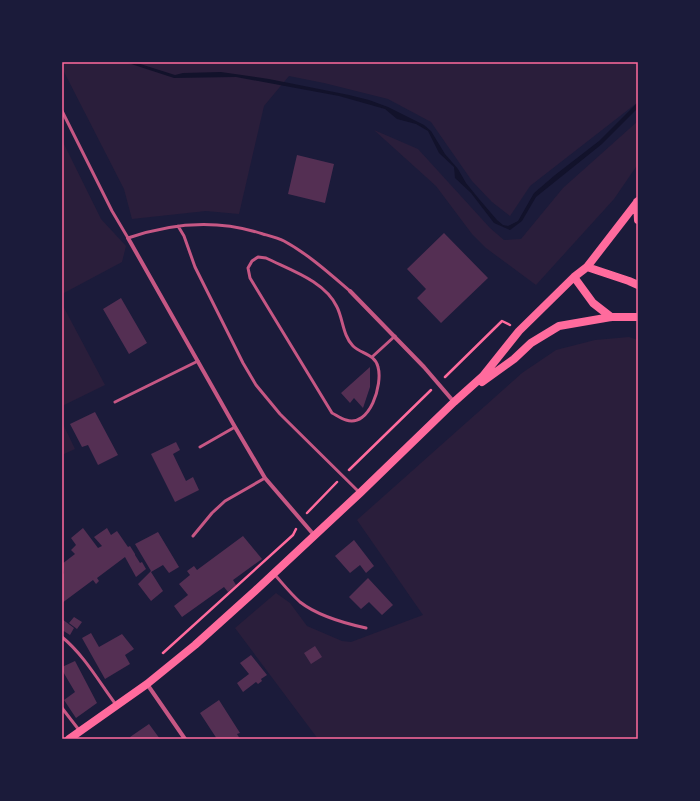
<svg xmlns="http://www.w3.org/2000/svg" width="700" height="801" font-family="'Nunito Sans',sans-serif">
<rect width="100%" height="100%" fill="#1b1b3a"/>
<path fill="#2a1e3b" d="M62,62H638V102L530,186L510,216L492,202L472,181L431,122L388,99L324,83L289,76L264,106L239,214L206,211L132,219L124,189L62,68Z
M638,121V164L614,199L536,285L486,248L472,234L436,186L374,130L418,149L490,228L504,240L521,239L563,188Z
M62,140L101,219L126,246L122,262L62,294Z
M62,304L105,385L62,406Z
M629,337L638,340V739H318L235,628L276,593L290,603L307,626L342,641L351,642L423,615L357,520L522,373L556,350L595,340Z
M62,422L75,449L62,455Z"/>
<path fill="#12122b" d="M125,62H134L175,75L183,73L221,72L269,79L349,95L369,100L388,107L424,125L431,131L445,154L458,169L466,183L479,199L497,220L503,225L508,226L518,221L534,193L555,175L599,141L638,102V108L602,144L536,197L522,221L510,230L494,223L471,193L455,178L454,167L439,153L428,131L416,124L397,119L385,109L339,96L236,77L174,78Z"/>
<path fill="#542f53" d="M297,155L334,164L325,203L288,194Z
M444,233L488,278L441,323L417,298L426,289L407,269Z
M121,298L147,343L129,354L103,309Z
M370,367V387L363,408L354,398L350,403L341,393Z
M95,412L118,455L98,465L88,445L82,447L70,424Z
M176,442L180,450L173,454L186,481L193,477L199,490L175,502L151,454Z
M83,528L98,548L102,546L94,537L107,528L111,535L117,531L128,547L130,546L135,554V555L140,563L142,562L146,569L136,577L125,557L97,578L99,581L96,584L93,580L62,603V575L64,573L62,564L75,554L71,550L76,545L71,538Z
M158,532L179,567L169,573L163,565L151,572L163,591L151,601L138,584L151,571L135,544Z
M243,536L262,559L233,580L236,585L228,592L224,587L182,617L174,606L188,595L179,584L190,575L187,571L194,566L197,570Z
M354,540L374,566L366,573L360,565L350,573L335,556Z
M368,578L393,605L382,615L369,602L361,609L349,597Z
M74,617L82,622L77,629L69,623Z
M62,619L74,628L70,635L62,630Z
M91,633L99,647L122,634L134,649L125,655L130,664L105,679L82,638Z
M315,646L322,657L311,664L304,653Z
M251,655L267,675L261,679L262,681L258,684L256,682L243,692L237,683L249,674L240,663Z
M75,661L97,703L76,718L64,700L75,692L62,670V667Z
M219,700L240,733L237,734L240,739H217L200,713Z
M149,724L160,739H131L130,737Z"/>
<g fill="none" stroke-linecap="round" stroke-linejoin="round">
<path stroke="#ff6b9d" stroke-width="2.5" d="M445,377L502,321L510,325
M349,470L431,390
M307,513L337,482
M163,653L293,535L296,529"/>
<path stroke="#c65784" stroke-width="3" d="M62,111L112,211L128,238C174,222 218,219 263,234C270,236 278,238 284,241C308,254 329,273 350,291
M178,226L184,236L195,267L243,363L256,385L280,414L360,493
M258,257L266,258C290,270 325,281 337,307C343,319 343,336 353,346C361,354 375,354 378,367C383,384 370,428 346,420C341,419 336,415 332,413L250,278L248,268L252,261Z
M372,357L395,336
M115,402L198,361
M200,447L235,427
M193,536L212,513L225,501L265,478
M275,575C283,584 291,594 300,602C318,616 343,623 366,628
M62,637C85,656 99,682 117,706
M62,708L79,730"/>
<path stroke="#c65784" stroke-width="4" d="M128,238L235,427L265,478L314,535
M350,291L424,367L454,402
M147,684L185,739"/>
<path stroke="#ff6b9d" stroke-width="8" d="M637,202L638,220
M587,267L629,281L638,285
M574,277L593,303L611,317
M482,382L514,359L531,343L559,326L611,317H638
M69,739L147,684L195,645L255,591L360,493L454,402L483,376L519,331L574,277L587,267L638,201"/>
</g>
<rect width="700" height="801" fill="none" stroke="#1b1b3a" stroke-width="126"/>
<rect x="63" y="63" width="574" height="675" fill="none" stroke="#ff6b9d" stroke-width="1.5"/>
</svg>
